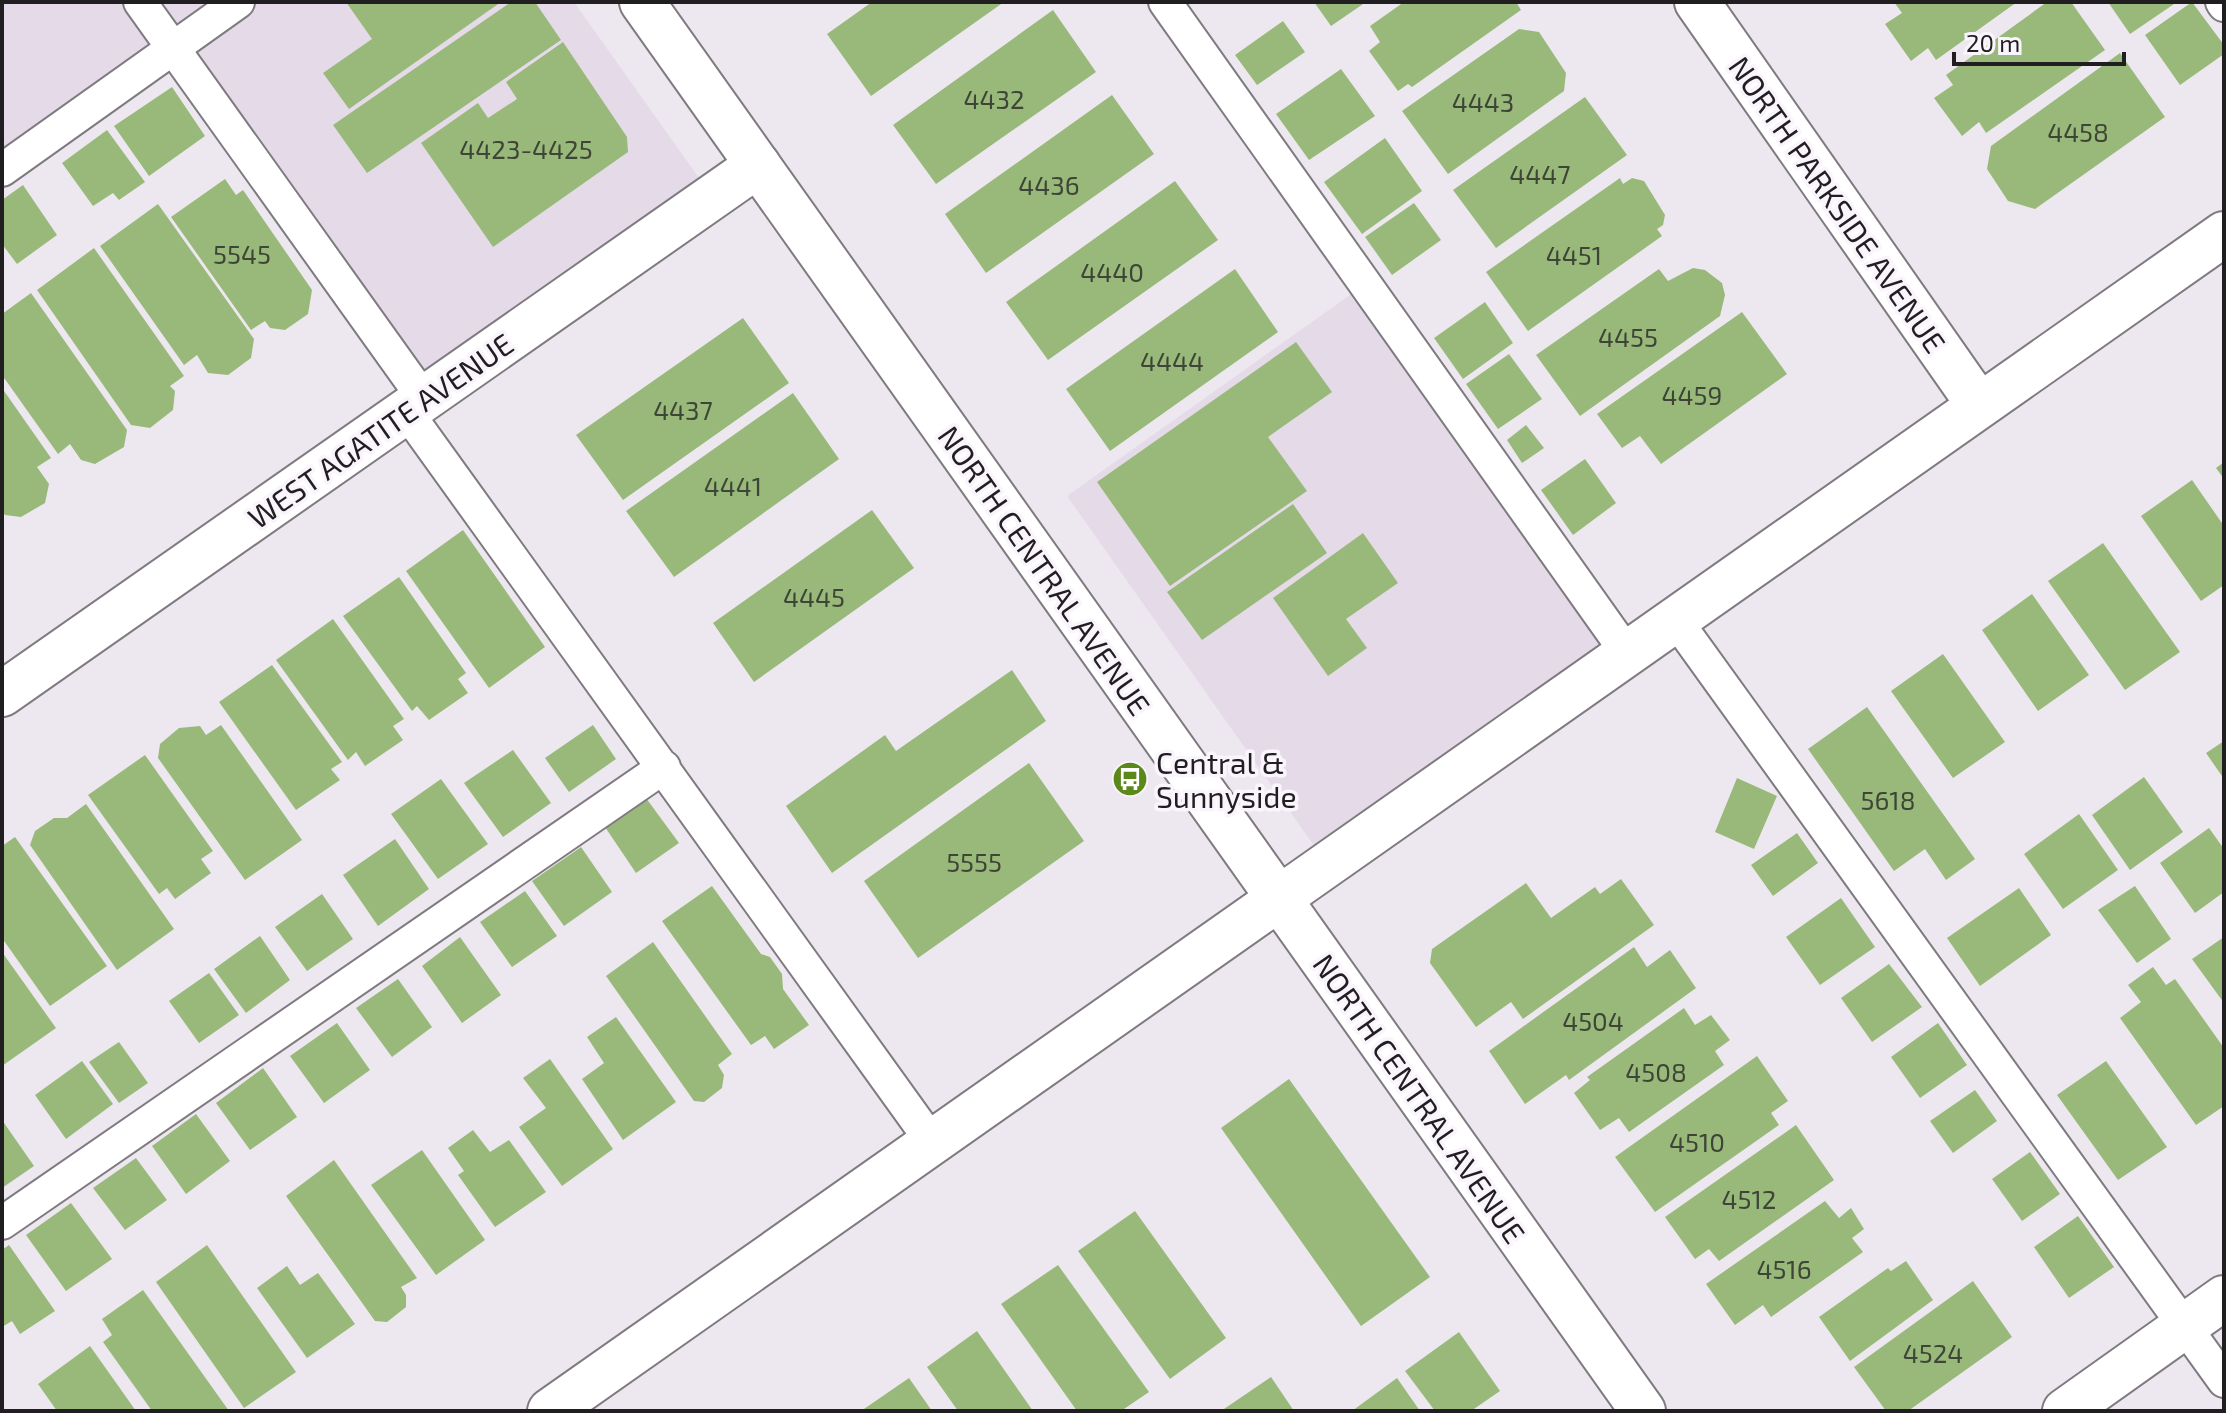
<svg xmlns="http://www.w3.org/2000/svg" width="2226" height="1413" font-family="'Exo 2',sans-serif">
<rect width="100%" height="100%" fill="#ede8ef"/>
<path fill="#e5dbe8" d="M2,2H574L709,192L433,388L182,32L2,159Z
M1364,285L1619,646L1322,857L1067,496Z"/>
<path fill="#99b97b" d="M346,2H501L349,109L323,73L372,39Z
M511,2H535L561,40L367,173L333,125Z
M872,2H1004L871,96L827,34Z
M1314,2H1366L1331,26Z
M1404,2H1516L1521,10L1412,87L1408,84L1398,91L1369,51L1380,42L1370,26Z
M1894,2H2017L1936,60L1928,48L1911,61L1885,24L1902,13Z
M2047,2H2071L2105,50L1986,133L1979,122L1962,136L1934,98L1953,85L1946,75Z
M2108,2H2177L2130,34Z
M2192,2L2224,45V54L2180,85L2145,35Z
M1053,10L1096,72L936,184L893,125Z
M1283,21L1305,52L1257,85L1235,55Z
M1519,29L1539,32L1566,73L1564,91L1448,174L1402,111Z
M563,42L627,137L628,152L493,247L421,143L478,103L488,118L517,99L506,82Z
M2120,53L2165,117L2035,209L2008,201L1987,169L1991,146Z
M1341,69L1375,116L1309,160L1276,114Z
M172,87L205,136L149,176L114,126Z
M1112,95L1154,154L986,273L945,214Z
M1585,97L1627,155L1496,248L1453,190Z
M107,130L145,182L119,200L113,193L93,206L62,163Z
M1385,138L1422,191L1362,234L1324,182Z
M1620,178L1623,184L1632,178L1644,181L1665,215L1663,225L1657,229L1662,236L1528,331L1486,272Z
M225,179L236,195L243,190L312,290L308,314L285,330L270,328L265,321L251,330L171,217Z
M1175,181L1218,240L1048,360L1006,302Z
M23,185L57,235L17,264L2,244V200Z
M1414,203L1441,240L1392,275L1365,237Z
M158,204L254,339L251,358L228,375L208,373L197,355L184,365L100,246Z
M94,248L184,376L170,386L175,391L173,410L150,428L131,425L37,290Z
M1693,268L1705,270L1722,283L1725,295L1720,316L1580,416L1536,355L1659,269L1668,281Z
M1235,269L1278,332L1110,451L1066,389Z
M31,293L127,430L124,447L95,464L81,460L70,444L58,454L2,375V314Z
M1485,302L1513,343L1463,379L1434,338Z
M1742,312L1787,374L1661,464L1640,436L1622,448L1597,414Z
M743,318L789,383L623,500L576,435Z
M1296,342L1332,392L1268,437L1307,491L1170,586L1097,482Z
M1509,354L1542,399L1498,429L1466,384Z
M2,388L51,458L37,467L49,484L45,503L21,517L5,515L2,511Z
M793,393L839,459L674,577L626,511Z
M1526,425L1544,448L1522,463L1507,440Z
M1585,459L1616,503L1573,535L1541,490Z
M2224,462V479L2216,468Z
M2192,480L2224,526V585L2201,601L2141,516Z
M1293,504L1327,553L1202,640L1167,592Z
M872,510L914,568L754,682L713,623Z
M463,530L545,647L489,688L406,571Z
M1363,533L1398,583L1346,619L1367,648L1328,676L1273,598Z
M2103,543L2180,652L2125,690L2048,581Z
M399,577L466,673L458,679L468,693L429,720L417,706L412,711L343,616Z
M2032,594L2089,675L2038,711L1982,630Z
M333,619L404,719L393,726L403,740L365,766L356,752L348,760L276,660Z
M1943,654L2005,742L1953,778L1891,691Z
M272,665L342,762L331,769L340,780L296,810L219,702Z
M1012,670L1046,721L832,873L786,806L885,735L896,751Z
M1867,707L1975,859L1946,880L1925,849L1894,871L1808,749Z
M221,725L302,840L245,880L158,758L160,744L179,728L200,726L206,735Z
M593,725L616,759L569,792L545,758Z
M2224,741V779L2206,753Z
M513,750L551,803L503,837L464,783Z
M145,755L213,851L201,859L211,873L175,899L167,888L159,894L88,795Z
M1029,763L1084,841L918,958L864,881Z
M2144,777L2183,832L2130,870L2092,815Z
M1737,778L1777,796L1754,849L1715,832Z
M441,779L488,844L438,879L391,814Z
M646,798L679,843L636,873L605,827Z
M86,804L174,929L117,970L30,845L35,831L54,818H67Z
M2079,814L2118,870L2063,909L2024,854Z
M2209,828L2224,849V892L2195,913L2160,863Z
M1797,833L1818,863L1773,896L1751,865Z
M15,837L107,966L50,1006L2,938V846Z
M395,839L429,889L378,926L343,875Z
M581,847L612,892L564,926L532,881Z
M1621,879L1654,925L1523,1019L1511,1002L1476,1027L1430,963L1432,949L1526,883L1551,918L1595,887L1600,894Z
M712,886L761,954L770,957L782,974L783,989L809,1025L774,1049L765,1036L751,1045L662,921Z
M2135,886L2171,939L2137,963L2098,910Z
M2019,888L2051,935L1980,986L1947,938Z
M525,891L557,936L512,967L480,922Z
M322,894L353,939L307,971L275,927Z
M1841,898L1875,947L1820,985L1786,937Z
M260,936L290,980L246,1013L214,969Z
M460,937L501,995L462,1023L422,966Z
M2224,937V1003L2192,959Z
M653,942L732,1054L718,1065L724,1075L722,1088L704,1102L694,1101L606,976Z
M1634,947L1647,967L1670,950L1696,988L1569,1080L1566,1075L1525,1104L1489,1051Z
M2,952L56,1028L2,1066Z
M1889,964L1922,1007L1872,1042L1841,998Z
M2153,967L2166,985L2175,979L2224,1048V1106L2196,1125L2120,1018L2141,1002L2128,985Z
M209,973L239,1015L199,1043L169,1001Z
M398,979L432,1027L392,1057L356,1008Z
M1684,1008L1695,1025L1711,1015L1730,1040L1715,1051L1724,1065L1629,1132L1619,1118L1600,1130L1574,1093L1590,1080L1587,1077Z
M616,1017L676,1102L623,1140L582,1079L604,1063L587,1037Z
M337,1023L370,1070L324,1103L290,1056Z
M1938,1023L1967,1065L1920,1098L1891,1057Z
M119,1042L148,1083L119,1103L89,1062Z
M1757,1056L1788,1101L1771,1113L1779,1125L1655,1212L1615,1157Z
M550,1059L613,1149L562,1186L519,1127L546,1108L523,1078Z
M82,1061L113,1104L66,1139L35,1095Z
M2106,1061L2167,1147L2118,1180L2057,1095Z
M263,1068L297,1117L250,1150L216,1103Z
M1289,1079L1430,1277L1361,1326L1221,1128Z
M1975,1090L1997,1121L1953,1153L1930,1121Z
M196,1114L230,1161L186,1194L152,1146Z
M2,1120L34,1166L2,1188Z
M1796,1125L1834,1180L1719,1261L1709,1249L1695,1259L1665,1217Z
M473,1130L490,1152L509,1140L546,1192L495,1227L458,1175L464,1171L448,1148Z
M422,1150L485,1240L436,1275L371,1185Z
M2030,1152L2060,1194L2022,1221L1992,1179Z
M136,1158L167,1200L125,1230L93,1188Z
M334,1160L417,1278L401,1287L406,1295V1307L387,1322L375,1321L286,1196Z
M1825,1201L1839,1218L1851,1208L1864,1229L1852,1238L1863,1252L1771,1317L1763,1305L1735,1325L1706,1284Z
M71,1203L112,1259L66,1291L26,1235Z
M1135,1211L1226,1338L1170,1379L1078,1251Z
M2078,1216L2114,1267L2069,1298L2034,1247Z
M9,1245L55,1311L20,1334L12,1321L2,1327V1250Z
M207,1245L296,1372L244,1408L156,1282Z
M1906,1261L1933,1300L1850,1361L1819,1317L1888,1268L1891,1271Z
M1058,1265L1149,1392L1121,1411H1077L1001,1304Z
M287,1266L300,1285L318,1273L355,1324L307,1358L257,1288Z
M1973,1281L2012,1337L1908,1411H1886L1854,1367Z
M143,1290L229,1411H152L103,1342L112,1335L102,1319Z
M977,1331L1033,1411H958L927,1367Z
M1459,1332L1500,1391L1471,1411H1435L1405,1371Z
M90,1346L136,1411H57L38,1384Z
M1271,1377L1294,1411H1221Z
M909,1378L932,1411H861Z
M1397,1378L1420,1411H1352Z"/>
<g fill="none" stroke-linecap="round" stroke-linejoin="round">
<defs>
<path id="service" d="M140,2L424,399
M1165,2L1627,653
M2222,2L2224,5
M2,170L238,2
M406,411L932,1142
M1675,619L2224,1381
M2,1223L664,767"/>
<path id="minor" d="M1697,2L1979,405
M2,694L758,165
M2065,1411L2224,1298"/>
<path id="tertiary" d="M550,1411L2224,234"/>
<path id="secondary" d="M642,2L1643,1411"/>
</defs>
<use href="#service" stroke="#7f7a80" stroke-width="36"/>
<use href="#minor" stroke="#7f7a80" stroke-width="48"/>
<use href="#tertiary" stroke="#7f7a80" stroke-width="48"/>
<use href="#secondary" stroke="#7f7a80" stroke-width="48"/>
<use href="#service" stroke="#fff" stroke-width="32"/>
<use href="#minor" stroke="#fff" stroke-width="44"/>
<use href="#tertiary" stroke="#fff" stroke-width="44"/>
<use href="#secondary" stroke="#fff" stroke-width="44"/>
</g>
<defs>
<symbol id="bus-disc" viewBox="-11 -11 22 22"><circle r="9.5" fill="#5a8819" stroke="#faf5fc"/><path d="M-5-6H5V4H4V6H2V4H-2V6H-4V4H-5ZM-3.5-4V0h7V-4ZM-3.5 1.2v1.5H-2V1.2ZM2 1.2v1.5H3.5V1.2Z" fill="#fff"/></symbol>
</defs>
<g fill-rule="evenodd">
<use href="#bus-disc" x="1110" y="759" width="40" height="40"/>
</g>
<g text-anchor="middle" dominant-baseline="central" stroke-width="7" stroke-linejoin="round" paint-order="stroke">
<g font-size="26" fill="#3e4537">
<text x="994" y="98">4432</text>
<text x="1483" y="101">4443</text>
<text x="2078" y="131">4458</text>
<text x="526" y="148">4423-4425</text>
<text x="1540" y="173">4447</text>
<text x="1049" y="184">4436</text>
<text x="242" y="253">5545</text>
<text x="1574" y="254">4451</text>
<text x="1112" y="271">4440</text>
<text x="1628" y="336">4455</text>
<text x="1172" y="360">4444</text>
<text x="1692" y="394">4459</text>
<text x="683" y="409">4437</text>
<text x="733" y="485">4441</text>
<text x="814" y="596">4445</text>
<text x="1888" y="799">5618</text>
<text x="974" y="861">5555</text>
<text x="1593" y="1020">4504</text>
<text x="1656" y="1071">4508</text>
<text x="1697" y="1141">4510</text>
<text x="1749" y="1198">4512</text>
<text x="1784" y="1268">4516</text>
<text x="1933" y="1352">4524</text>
</g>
<g font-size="30" fill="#201e20" stroke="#faf5fc">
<text transform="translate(1838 204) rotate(55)">NORTH PARKSIDE AVENUE</text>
<text transform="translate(380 430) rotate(-35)">WEST AGATITE AVENUE</text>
<text transform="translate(1045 570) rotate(55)">NORTH CENTRAL AVENUE</text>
<text transform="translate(1420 1098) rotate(55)">NORTH CENTRAL AVENUE</text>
</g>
<g font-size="30" fill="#201e20" stroke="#faf5fc" text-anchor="start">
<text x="1156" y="762">Central &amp;<tspan x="1156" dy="34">Sunnyside</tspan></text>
</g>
</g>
<rect width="2226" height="1413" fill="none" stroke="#201e20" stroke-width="8"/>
<path d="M1954 52v12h170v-12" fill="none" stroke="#201e20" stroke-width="4"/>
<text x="1966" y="52" font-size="24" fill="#201e20" stroke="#faf5fc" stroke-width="6" paint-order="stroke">20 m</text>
</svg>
